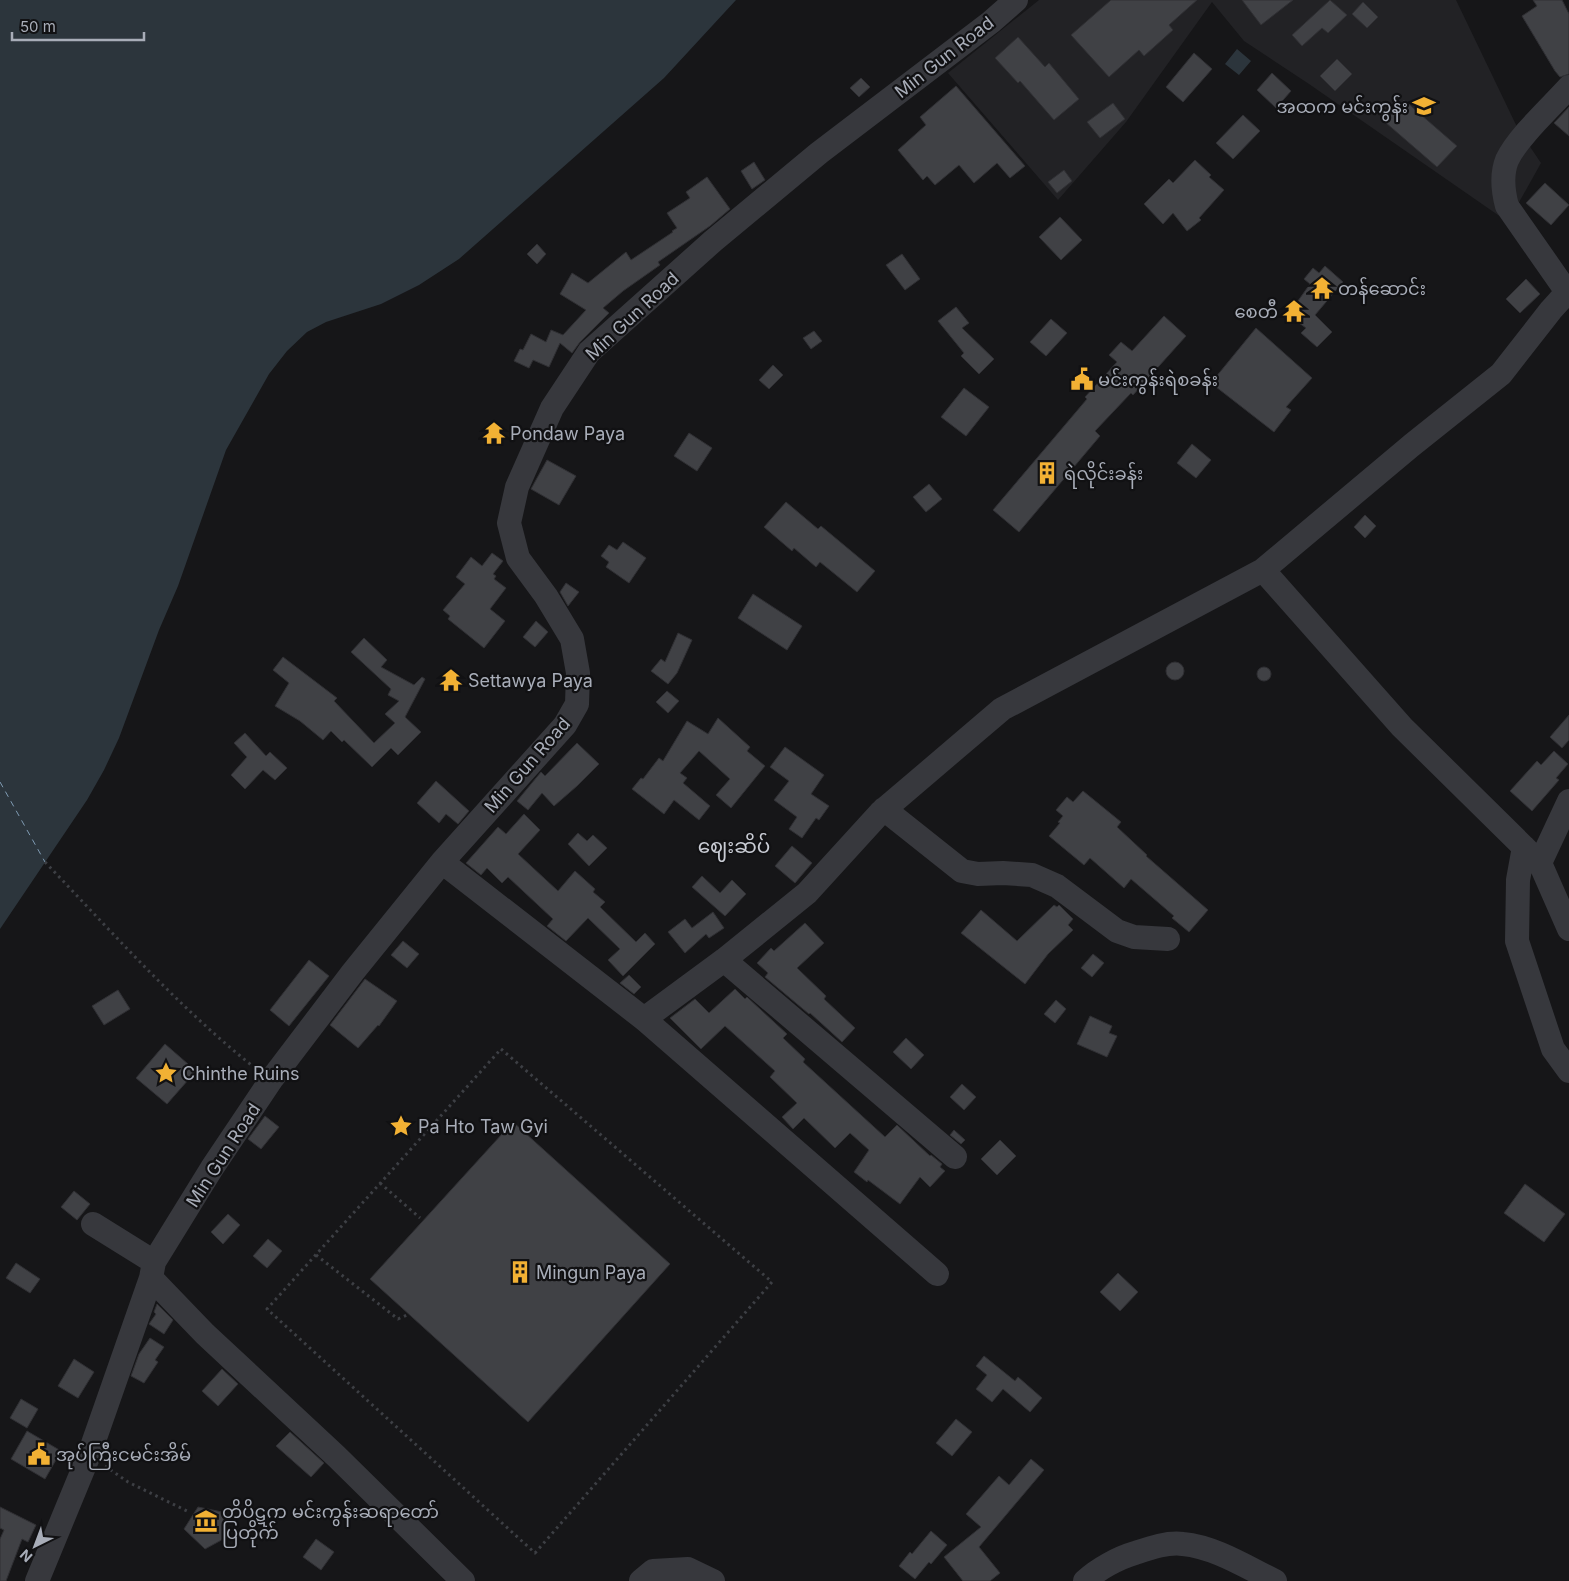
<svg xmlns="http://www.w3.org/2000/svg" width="1569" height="1581" font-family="Inter,'Noto Sans Myanmar',sans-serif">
<rect width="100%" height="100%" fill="#161618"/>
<path fill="#222225" d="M1039,0H1456L1518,129L1541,163L1508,222L1309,84L1244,41L1212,2L1126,122L1058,200L948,73Z"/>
<path fill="#2c353c" d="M0,0H736L664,78L459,259L419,285L381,304L326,322L307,332L287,351L269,374L226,450L178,586L159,630L119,738L104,770L87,800L0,929Z
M1237,49L1251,61L1239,75L1225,64Z"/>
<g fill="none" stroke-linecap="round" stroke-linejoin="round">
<path stroke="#7f9bb3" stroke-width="1" stroke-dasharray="6 5" stroke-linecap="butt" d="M0,782L45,862"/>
</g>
<path fill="#404145" stroke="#303034" d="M1111,0H1197L1169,25L1173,30L1144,56L1139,50L1109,77L1071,35Z
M1242,0H1293L1261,25Z
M1330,0L1347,15L1328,33L1322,28L1302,46L1292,35Z
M1533,0H1562L1569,14V74L1560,77L1555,71L1522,16L1537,6Z
M1363,2L1378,17L1367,28L1352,14Z
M1018,37L1045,67L1049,63L1079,99L1054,120L1020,81L1018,83L995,58Z
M1194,53L1212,69L1183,102L1166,87Z
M1337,59L1352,74L1335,91L1320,76Z
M1272,73L1291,91L1276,108L1257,90Z
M861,78L870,87L859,97L850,88Z
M956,86L1025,166L1010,178L997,163L974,183L959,165L935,185L927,176L923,180L898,150L926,125L920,117Z
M1404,100L1457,146L1437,167L1385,122Z
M1113,103L1125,119L1100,138L1087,122Z
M1569,107V136L1554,123Z
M1243,115L1260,131L1233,159L1216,143Z
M1195,160L1211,175L1209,177L1224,190L1199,218L1201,220L1187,231L1173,213L1163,224L1144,204L1169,179L1173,183Z
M754,162L765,180L752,189L741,171Z
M1064,170L1072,181L1057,193L1048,182Z
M707,177L730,209L710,226L658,262L660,265L623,291L603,308L609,313L580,342L572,353L560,343L549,367L533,360L529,368L514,361L520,349L523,350L531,334L546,342L551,330L563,335L586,310L560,294L572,273L588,283L626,252L631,260L673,232L672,231L677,228L667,213L690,198L686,192Z
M1545,183L1569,205L1551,225L1526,203Z
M1060,217L1082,240L1061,260L1039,237Z
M537,244L546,254L537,264L527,254Z
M902,254L920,279L905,290L886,265Z
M1325,266L1343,282L1315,315L1332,332L1317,347L1301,333L1306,328L1288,315L1310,284L1304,279L1313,268L1319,273Z
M1526,279L1540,294L1520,313L1506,299Z
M956,307L969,323L962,328L994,359L979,374L961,356L964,353L938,321Z
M1164,316L1186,336L1133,395L1131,393L1095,431L1100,436L1019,532L993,510L1087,399L1085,397L1117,362L1109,355L1121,342L1132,351Z
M1051,319L1067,333L1046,356L1030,342Z
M1256,328L1312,378L1286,407L1291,410L1274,432L1211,383Z
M814,331L822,341L811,349L803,338Z
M773,365L783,375L769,389L759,380Z
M964,388L989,407L966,436L941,417Z
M689,433L712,448L697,471L674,456Z
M1192,444L1211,460L1196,478L1177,463Z
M547,460L576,476L559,505L531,489Z
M929,484L942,499L926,512L913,497Z
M786,502L818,529L821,526L875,571L857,592L820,562L816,567L794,548L792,551L764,527Z
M1365,515L1376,526L1365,538L1354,527Z
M623,542L646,558L629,583L606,567L609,562L601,556L609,545L617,550Z
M492,553L503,561L493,574L496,576L494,579L506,588L490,609L505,621L484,648L448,619L450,616L443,610L465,584L456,577L471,557L482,566Z
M566,583L579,592L568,606L560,592Z
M753,594L802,626L787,650L738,618Z
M536,621L548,632L535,647L523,637Z
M678,633L692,640L677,673L668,684L651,671L661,659L665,662Z
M364,638L387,660L381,667L414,685L422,677L425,679L405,717L421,732L398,755L391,748L372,767L344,740L342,742L331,731L323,740L300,721L275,706L289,683L273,670L283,657L337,698L334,701L374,743L395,723L385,714L399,701L388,695L391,689L351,652Z
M1166 671a9 9 0 1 1 18 0a9 9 0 1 1-18 0Z
M1257 674a7 7 0 1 1 14 0a7 7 0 1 1-14 0Z
M667,691L679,701L668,713L656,702Z
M1569,715V740L1562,748L1550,737Z
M718,718L750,747L747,751L765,766L731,808L716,795L730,779L699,751L680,773L687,778L683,783L710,806L699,820L674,800L664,814L632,789L641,778L643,779L659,758L663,761L687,721L708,734Z
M245,733L266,756L270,752L287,768L275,780L263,770L245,789L231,775L247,757L234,743Z
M577,743L599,764L577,786L554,806L542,793L528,810L517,801L541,772L545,776Z
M785,747L824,775L811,794L829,806L819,820L816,818L802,838L789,829L797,817L774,800L789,781L770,767Z
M1554,751L1568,764L1556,778L1559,780L1532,811L1510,791L1537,761L1541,765Z
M436,781L469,811L458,824L446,814L439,823L417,803Z
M1083,791L1121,822L1117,827L1147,855L1146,856L1208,910L1189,932L1172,918L1174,916L1131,879L1124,888L1090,858L1084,865L1049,836L1060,823L1058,822L1063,816L1056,810L1067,797L1073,802Z
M524,814L540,830L518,854L558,891L575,871L595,889L593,892L605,902L600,907L636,942L645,933L655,944L623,976L608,960L620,949L588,918L566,941L547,926L553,919L508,877L502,883L487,868L481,875L466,863L498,827L506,834Z
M578,833L587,841L593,835L607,848L589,866L568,844Z
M792,846L812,863L795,883L775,866Z
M702,876L720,893L732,880L746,894L725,916L692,887Z
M1054,905L1057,907L1059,905L1073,919L1068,925L1073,930L1048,954L1025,984L961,933L981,910L1017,941Z
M713,912L724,928L709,938L706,934L685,953L668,932L685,919L692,928Z
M805,923L824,943L797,968L826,996L824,999L855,1028L842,1042L810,1013L809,1014L765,977L768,973L757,963L771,948L774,951Z
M403,941L419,954L407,968L391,955Z
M1093,954L1104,963L1092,977L1081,968Z
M309,960L329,976L289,1026L270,1010Z
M629,975L641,987L634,994L620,983Z
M365,979L397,1001L379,1026L378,1025L358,1048L330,1025Z
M735,989L745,999L747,997L787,1034L783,1038L805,1059L803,1062L885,1137L897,1125L930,1156L931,1155L942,1164L940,1167L945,1171L930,1187L920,1177L900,1204L868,1180L867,1182L854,1172L869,1150L850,1133L835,1148L804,1118L793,1129L782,1117L797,1103L770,1077L775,1071L725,1026L701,1049L670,1018L695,999L709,1013Z
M118,990L130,1009L104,1025L92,1006Z
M1056,1000L1066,1009L1055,1023L1044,1014Z
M1090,1016L1112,1026L1109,1033L1117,1036L1107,1057L1077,1044Z
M906,1038L924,1055L911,1069L893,1052Z
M165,1044L196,1071L167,1104L136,1078Z
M962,1084L976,1097L964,1110L950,1097Z
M265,1116L279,1127L261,1149L248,1139Z
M513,1122L670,1264L528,1422L370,1279Z
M954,1130L965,1140L961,1144L950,1135Z
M1000,1140L1016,1156L997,1175L981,1159Z
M1525,1184L1565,1214L1544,1242L1504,1213Z
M74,1191L90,1204L77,1220L61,1207Z
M228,1214L240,1225L223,1244L211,1232Z
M268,1239L282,1251L267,1268L253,1256Z
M16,1263L40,1279L30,1293L6,1278Z
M1118,1273L1138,1292L1120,1311L1100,1292Z
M157,1304L173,1320L164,1334L149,1324L156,1314L154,1312Z
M150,1338L164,1347L155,1360L158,1362L144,1383L131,1376L139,1354Z
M984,1356L1015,1381L1018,1377L1042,1398L1030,1412L1003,1389L992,1402L976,1389L987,1375L976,1366Z
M74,1359L94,1372L78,1398L58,1386Z
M222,1369L238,1384L218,1406L202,1391Z
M21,1399L38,1409L27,1428L10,1418Z
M956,1419L972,1432L952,1456L936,1443Z
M27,1431L61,1451L45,1479L11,1459Z
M290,1432L324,1463L311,1477L276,1446Z
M1031,1459L1044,1470L979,1547L1000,1573L990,1581H963L944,1557L981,1527L966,1514L999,1476L1009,1485Z
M0,1507L36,1525L28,1542L22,1539L6,1581H0V1539L4,1530L0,1528Z
M198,1507L222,1512L227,1537L205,1549L184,1529Z
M931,1531L947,1545L931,1564L929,1562L915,1579L899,1566L910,1552L912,1554Z
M316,1539L334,1552L321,1570L303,1557Z"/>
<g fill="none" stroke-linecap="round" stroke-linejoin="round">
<path stroke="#3d3f44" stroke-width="3" stroke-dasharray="2.5 4" stroke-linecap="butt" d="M45,862C112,932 178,1007 255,1068
M501,1049L772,1282L535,1553L267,1309Z
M380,1183L420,1218
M316,1255L398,1319L407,1315
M105,1466L128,1482L187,1511"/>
<path stroke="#37383d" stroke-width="24" d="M1567,292L1507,206C1503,191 1501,175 1507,160C1518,137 1551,107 1569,87
M1263,570L1412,445L1501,374L1551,310L1569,290
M884,809L962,871L978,874L1003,873L1032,875L1057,886L1117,931L1134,937L1168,939
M1524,847L1518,880L1517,941L1553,1049L1569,1071
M442,862L644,1019L937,1274
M1540,863L1569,801
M724,960L955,1157
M644,1019L724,960L807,893L880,813L1002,709L1263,570L1402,727L1540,863L1569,929
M93,1224L154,1262
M151,1278L205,1334L336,1456L463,1581
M37,1581L89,1455L151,1278L154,1262L212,1168L271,1080L353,972L442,862L565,725L577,704L578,673L572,639L546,596L518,558L509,523L517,487L552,408L589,352L713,241L819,153L991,22L1016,0
M641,1581L653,1571L688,1569L713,1581
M1085,1581C1098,1569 1118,1558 1135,1553C1150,1548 1167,1542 1183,1544C1215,1547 1246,1567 1275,1581"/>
</g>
<defs>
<symbol id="school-bare" viewBox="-9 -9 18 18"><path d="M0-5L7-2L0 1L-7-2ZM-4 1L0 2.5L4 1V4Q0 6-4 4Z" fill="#f2b134" stroke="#111113" stroke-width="2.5" paint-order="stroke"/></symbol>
<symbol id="temple-bare" viewBox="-9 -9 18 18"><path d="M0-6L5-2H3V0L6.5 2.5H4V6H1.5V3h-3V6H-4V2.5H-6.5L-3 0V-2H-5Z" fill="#f2b134" stroke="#111113" stroke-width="2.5" paint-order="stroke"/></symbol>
<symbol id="civic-bare" viewBox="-9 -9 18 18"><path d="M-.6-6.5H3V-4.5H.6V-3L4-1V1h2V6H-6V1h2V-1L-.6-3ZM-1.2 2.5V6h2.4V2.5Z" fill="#f2b134" stroke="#111113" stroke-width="2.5" paint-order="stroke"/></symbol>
<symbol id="building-bare" viewBox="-9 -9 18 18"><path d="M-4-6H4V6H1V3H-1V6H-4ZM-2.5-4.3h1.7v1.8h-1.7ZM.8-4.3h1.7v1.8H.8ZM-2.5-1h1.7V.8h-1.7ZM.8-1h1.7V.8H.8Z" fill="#f2b134" stroke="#111113" stroke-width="2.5" paint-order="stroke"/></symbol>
<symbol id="sight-bare" viewBox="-9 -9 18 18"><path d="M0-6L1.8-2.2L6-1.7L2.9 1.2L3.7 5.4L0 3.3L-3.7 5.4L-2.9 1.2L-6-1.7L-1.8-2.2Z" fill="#f2b134" stroke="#111113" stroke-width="2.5" paint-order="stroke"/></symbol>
<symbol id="museum-bare" viewBox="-9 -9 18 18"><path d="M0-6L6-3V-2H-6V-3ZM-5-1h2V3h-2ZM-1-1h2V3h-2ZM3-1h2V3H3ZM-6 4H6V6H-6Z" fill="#f2b134" stroke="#111113" stroke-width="2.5" paint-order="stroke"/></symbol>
</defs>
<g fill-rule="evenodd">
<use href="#school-bare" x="1408" y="90" width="32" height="32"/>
<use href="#temple-bare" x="1306" y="272" width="32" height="32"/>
<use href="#temple-bare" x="1278" y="295" width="32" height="32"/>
<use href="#civic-bare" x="1066" y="363" width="32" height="32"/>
<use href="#temple-bare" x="478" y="417" width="32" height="32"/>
<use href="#building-bare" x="1031" y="457" width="32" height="32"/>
<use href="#temple-bare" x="435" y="664" width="32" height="32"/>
<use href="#sight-bare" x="150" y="1057" width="32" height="32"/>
<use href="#sight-bare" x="385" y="1110" width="32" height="32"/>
<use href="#building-bare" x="504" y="1256" width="32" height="32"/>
<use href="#civic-bare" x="23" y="1438" width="32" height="32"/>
<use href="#museum-bare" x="190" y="1505" width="32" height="32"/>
</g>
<g text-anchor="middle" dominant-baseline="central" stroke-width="4.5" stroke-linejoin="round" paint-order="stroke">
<g font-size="18" fill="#a8adb8" stroke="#111113">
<text transform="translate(944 57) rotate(-38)">Min Gun Road</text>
<text transform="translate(632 316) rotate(-43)">Min Gun Road</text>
<text transform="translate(527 765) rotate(-49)">Min Gun Road</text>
<text transform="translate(223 1155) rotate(-57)">Min Gun Road</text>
</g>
<g font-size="18" fill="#a8adb8" stroke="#111113" text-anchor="start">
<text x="1408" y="106" text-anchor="end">အထက မင်းကွန်း</text>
<text x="1338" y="288">တန်ဆောင်း</text>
<text x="1278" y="311" text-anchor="end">စေတီ</text>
<text x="1098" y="379">မင်းကွန်းရဲစခန်း</text>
<text x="510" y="433">Pondaw Paya</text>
<text x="1064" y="473">ရဲလိုင်းခန်း</text>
<text x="468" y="680">Settawya Paya</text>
<text x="182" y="1073">Chinthe Ruins</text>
<text x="418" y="1126">Pa Hto Taw Gyi</text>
<text x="536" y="1272">Mingun Paya</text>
<text x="56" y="1454">အုပ်ကြီးငမင်းအိမ်</text>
<text x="222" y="1511">တိပိဋက မင်းကွန်းဆရာတော်<tspan x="222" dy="21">ပြတိုက်</tspan></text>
</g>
<g font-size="20" fill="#c9ccd4" stroke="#111113">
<text x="734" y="846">ဈေးဆိပ်</text>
</g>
</g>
<g transform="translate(35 1546) rotate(222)" stroke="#111113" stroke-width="4" paint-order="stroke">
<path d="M0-4L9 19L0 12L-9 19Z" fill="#a8adb8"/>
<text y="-8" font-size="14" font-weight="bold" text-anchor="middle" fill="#a8adb8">N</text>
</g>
<path d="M12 32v8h132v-8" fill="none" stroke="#a8adb8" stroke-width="2.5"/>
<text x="20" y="32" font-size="15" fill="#a8adb8" stroke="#111113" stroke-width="4" paint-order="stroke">50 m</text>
</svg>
